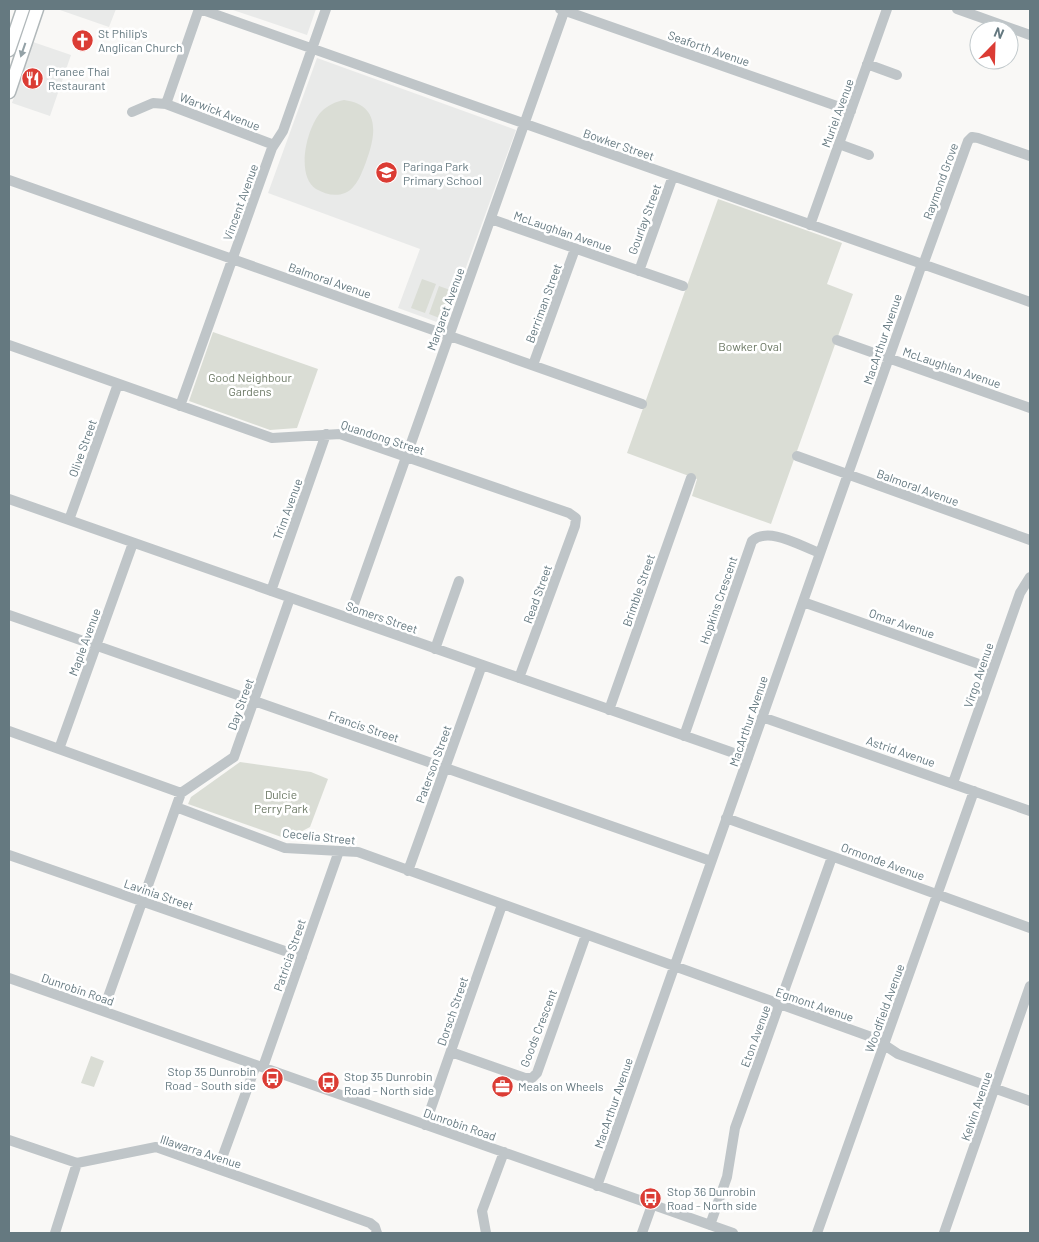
<svg xmlns="http://www.w3.org/2000/svg" width="1039" height="1242" font-family="Barlow,sans-serif">
<rect width="100%" height="100%" fill="#f9f8f6"/>
<path fill="#e9eae9" d="M57,9H116L109,27Z
M230,9H316L307,35Z
M33,42L71,55L50,116L12,103Z
M317,58L516,130L445,325L398,308L420,249L268,193Z"/>
<path fill="#daddd5" d="M344,100C381,105 376,135 366,162C362,172 357,188 345,193C335,197 325,194 316,189C295,175 307,127 321,112C328,105 335,102 344,100Z
M718,199L842,243L827,284L853,294L771,524L692,496L697,479L627,453Z
M422,279L436,284L425,313L411,308Z
M439,286L453,291L442,319L429,314Z
M213,332L318,369L297,428L270,430L189,401Z
M240,762L311,772L328,779L310,827L287,839L188,804L191,797Z
M91,1056L104,1061L94,1087L81,1083Z"/>
<g fill="none" stroke-linecap="round" stroke-linejoin="round">
<defs>
<path id="major" d="M9,50L23,9
M9,92L37,9"/>
</defs>
<use href="#major" stroke="#b1b8ba" stroke-width="15"/>
<path stroke="#bfc5c8" stroke-width="10" d="M199,9L166,104L274,145
M200,9L1030,302
M560,9L851,111
M957,9L1030,35
M867,64L897,75
M132,112L153,103L166,104
M839,144L869,155
M9,180L642,404
M491,219L683,286
M810,225L887,9
M923,265L968,141L972,137L978,138L1030,156
M639,271L673,176
M837,340L1030,408
M9,345L272,438L340,434L569,513L576,518L575,526L519,678
M533,365L575,249
M180,406L272,148L283,131L326,9
M797,456L1030,540
M9,499L748,758
M69,520L118,384
M271,591L326,434
M803,602L993,669
M9,615L711,861
M349,618L565,9
M435,649L459,581
M609,710L691,478
M762,717L1030,811
M9,731L181,793L176,807L285,848L358,852L874,1038L898,1054L1030,1101
M684,736L752,541C769,526 800,546 820,553
M59,749L133,543
M953,783L1020,593L1030,577
M181,793L234,757L290,598
M726,818L1030,928
M9,855L302,957
M408,871L482,665
M9,978L733,1233
M103,1011L176,807
M451,1052L525,1078H532L537,1073L586,935
M263,1067L339,851
M425,1125L502,905
M9,1140L77,1163L156,1147L370,1223L375,1227L377,1233
M218,1169L256,1065
M597,1186L922,264
M710,1225L727,1177L735,1128L832,857
M55,1233L77,1163
M486,1233L482,1211L504,1152
M642,1233L652,1205
M817,1233L974,791
M944,1233L1030,986"/>
<use href="#major" stroke="#fff" stroke-width="12"/>
</g>
<defs><path id="oneway-solid" d="M-6-.8H1V-3.2L6.5 0L1 3.2V.8H-6Z" transform="scale(1.25)"/></defs>
<use fill="#93a1a6" href="#oneway-solid" transform="translate(23 50) rotate(109)"/>
<defs>
<symbol id="church-disc" viewBox="-11 -11 22 22"><circle r="9.5" fill="#db3c34" stroke="#fff"/><path d="M-1.2-6h2.4v3.5h3.3v2.4h-3.3V6h-2.4V-.1h-3.3v-2.4h3.3Z" fill="#fff"/></symbol>
<symbol id="restaurant-disc" viewBox="-11 -11 22 22"><circle r="9.5" fill="#db3c34" stroke="#fff"/><path d="M-5-6h1v4h1v-4h1v4h1v-4h1v5L-1.5 .5V6h-2V.5L-5-1ZM5-6V6H3V1.5H1.5Q1.5-4 5-6Z" fill="#fff"/></symbol>
<symbol id="school-disc" viewBox="-11 -11 22 22"><circle r="9.5" fill="#db3c34" stroke="#fff"/><path d="M0-5L7-2L0 1L-7-2ZM-4 1L0 2.5L4 1V4Q0 6-4 4Z" fill="#fff"/></symbol>
<symbol id="bus-disc" viewBox="-11 -11 22 22"><circle r="9.5" fill="#db3c34" stroke="#fff"/><path d="M-5-6H5V4H4V6H2V4H-2V6H-4V4H-5ZM-3.5-4V0h7V-4ZM-3.5 1.2v1.5H-2V1.2ZM2 1.2v1.5H3.5V1.2Z" fill="#fff"/></symbol>
<symbol id="office-disc" viewBox="-11 -11 22 22"><circle r="9.5" fill="#db3c34" stroke="#fff"/><path d="M-6-3h4V-5.5h4V-3h4V5H-6ZM-1-4.5V-3h2v-1.5ZM-6 0V1H6V0Z" fill="#fff"/></symbol>
</defs>
<g fill-rule="evenodd">
<use href="#church-disc" x="70" y="28" width="25" height="25"/>
<use href="#restaurant-disc" x="20" y="66" width="25" height="25"/>
<use href="#school-disc" x="374" y="160" width="25" height="25"/>
<use href="#bus-disc" x="260" y="1066" width="25" height="25"/>
<use href="#bus-disc" x="316" y="1070" width="25" height="25"/>
<use href="#office-disc" x="490" y="1074" width="25" height="25"/>
<use href="#bus-disc" x="638" y="1186" width="25" height="25"/>
</g>
<g text-anchor="middle" dominant-baseline="central" stroke-width="5" stroke-linejoin="round" paint-order="stroke">
<g font-size="12" fill="#657980" stroke="#fff" text-anchor="start">
<text x="98" y="33">St Philip's<tspan x="98" dy="14">Anglican Church</tspan></text>
<text x="48" y="71">Pranee Thai<tspan x="48" dy="14">Restaurant</tspan></text>
<text x="403" y="166">Paringa Park<tspan x="403" dy="14">Primary School</tspan></text>
<text x="256" y="1071" text-anchor="end">Stop 35 Dunrobin<tspan x="256" dy="14">Road - South side</tspan></text>
<text x="344" y="1076">Stop 35 Dunrobin<tspan x="344" dy="14">Road - North side</tspan></text>
<text x="518" y="1086">Meals on Wheels</text>
<text x="667" y="1191">Stop 36 Dunrobin<tspan x="667" dy="14">Road - North side</tspan></text>
</g>
<g font-size="12" fill="#657980" stroke="#fff">
<text transform="translate(709 48) rotate(19)">Seaforth Avenue</text>
<text transform="translate(220 111) rotate(21)">Warwick Avenue</text>
<text transform="translate(837 113) rotate(-70)">Muriel Avenue</text>
<text transform="translate(619 144) rotate(19)">Bowker Street</text>
<text transform="translate(940 181) rotate(-70)">Raymond Grove</text>
<text transform="translate(240 202) rotate(-70)">Vincent Avenue</text>
<text transform="translate(644 219) rotate(-70)">Gourlay Street</text>
<text transform="translate(563 231) rotate(19)">McLaughlan Avenue</text>
<text transform="translate(330 280) rotate(19)">Balmoral Avenue</text>
<text transform="translate(543 303) rotate(-70)">Berriman Street</text>
<text transform="translate(445 309) rotate(-70)">Margaret Avenue</text>
<text transform="translate(882 339) rotate(-71)">MacArthur Avenue</text>
<text transform="translate(952 367) rotate(19)">McLaughlan Avenue</text>
<text transform="translate(383 437) rotate(18)">Quandong Street</text>
<text transform="translate(82 448) rotate(-70)">Olive Street</text>
<text transform="translate(918 487) rotate(20)">Balmoral Avenue</text>
<text transform="translate(287 509) rotate(-70)">Trim Avenue</text>
<text transform="translate(638 590) rotate(-71)">Brimble Street</text>
<text transform="translate(537 594) rotate(-70)">Read Street</text>
<text transform="translate(718 600) rotate(-71)">Hopkins Crescent</text>
<text transform="translate(382 617) rotate(19)">Somers Street</text>
<text transform="translate(902 623) rotate(19)">Omar Avenue</text>
<text transform="translate(84 642) rotate(-70)">Maple Avenue</text>
<text transform="translate(978 675) rotate(-71)">Virgo Avenue</text>
<text transform="translate(240 704) rotate(-70)">Day Street</text>
<text transform="translate(748 721) rotate(-71)">MacArthur Avenue</text>
<text transform="translate(364 726) rotate(19)">Francis Street</text>
<text transform="translate(901 751) rotate(19)">Astrid Avenue</text>
<text transform="translate(433 764) rotate(-70)">Paterson Street</text>
<text transform="translate(319 836) rotate(6)">Cecelia Street</text>
<text transform="translate(883 861) rotate(20)">Ormonde Avenue</text>
<text transform="translate(159 894) rotate(19)">Lavinia Street</text>
<text transform="translate(289 955) rotate(-71)">Patricia Street</text>
<text transform="translate(78 989) rotate(19)">Dunrobin Road</text>
<text transform="translate(815 1004) rotate(19)">Egmont Avenue</text>
<text transform="translate(884 1008) rotate(-70)">Woodfield Avenue</text>
<text transform="translate(452 1011) rotate(-71)">Dorsch Street</text>
<text transform="translate(538 1028) rotate(-69)">Goods Crescent</text>
<text transform="translate(755 1036) rotate(-70)">Eton Avenue</text>
<text transform="translate(613 1103) rotate(-71)">MacArthur Avenue</text>
<text transform="translate(976 1106) rotate(-71)">Kelvin Avenue</text>
<text transform="translate(460 1124) rotate(19)">Dunrobin Road</text>
<text transform="translate(201 1151) rotate(18)">Illawarra Avenue</text>
</g>
<g font-size="12" fill="#6b7864" stroke="#fff">
<text x="750" y="346">Bowker Oval</text>
<text x="250" y="377">Good Neighbour<tspan x="250" dy="14">Gardens</tspan></text>
<text x="281" y="794">Dulcie<tspan x="281" dy="14">Perry Park</tspan></text>
</g>
</g>
<rect width="1039" height="1242" fill="none" stroke="#657980" stroke-width="20"/>
<g transform="translate(994 45) rotate(23)"><circle r="24" fill="#ffffff" stroke="#c1c9cc"/>
<path d="M0-4L9 19L0 12L-9 19Z" fill="#db3c34"/>
<text y="-8" font-size="14" font-weight="bold" text-anchor="middle" fill="#657980">N</text>
</g>
</svg>
